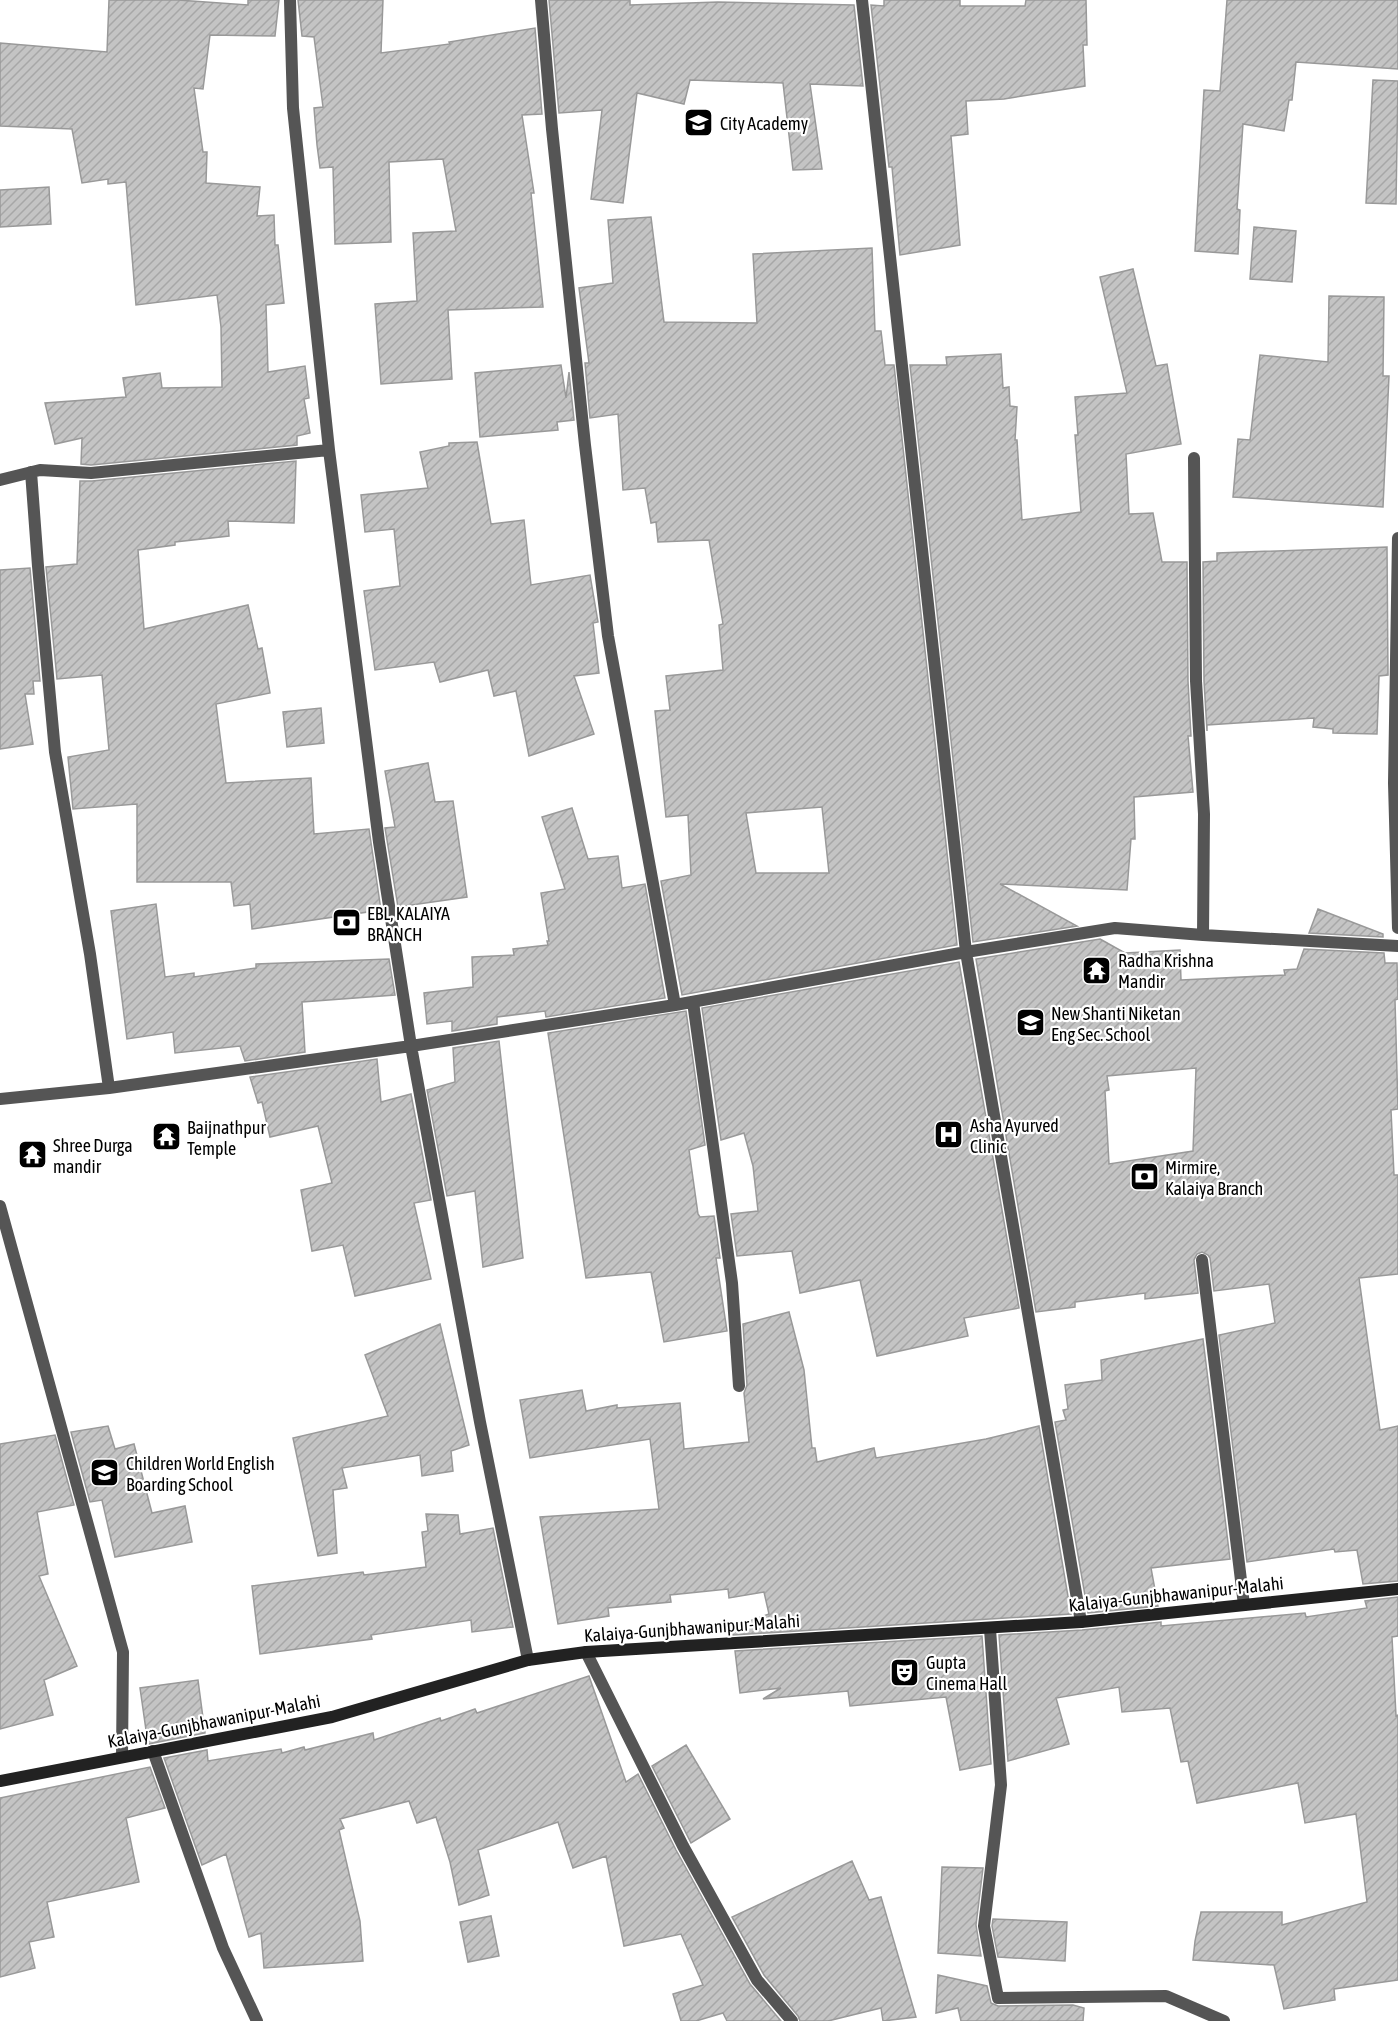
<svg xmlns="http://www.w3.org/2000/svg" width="1398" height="2021" font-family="'Asap Condensed',sans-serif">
<defs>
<pattern id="building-hatch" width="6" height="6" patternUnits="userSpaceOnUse" patternTransform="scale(1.5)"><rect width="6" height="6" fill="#c4c4c4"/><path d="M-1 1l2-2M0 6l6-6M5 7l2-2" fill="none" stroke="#a7a7a7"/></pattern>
</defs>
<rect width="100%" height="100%" fill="#fff"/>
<path fill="url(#building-hatch)" stroke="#999" stroke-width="1.5" fill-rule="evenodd" d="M109,0H178L248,5V0H279L275,36L210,35L203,89L194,88L203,152H207L206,183L260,187L257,216L274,215L275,245H278L284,303L266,305L268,372L305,366L309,398L304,399L310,433L297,436V445L91,465L81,464L82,438L55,444L45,403L126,397L123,378L160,373L162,388L222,387L221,327L217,295L136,305L126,182L108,184V179L82,183L72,129L0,126V43L107,52Z
M298,0H383L381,53L450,44L449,42L535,28L542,114L522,115L534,193H531L543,307L448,310L452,379L381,384L375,304L417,301L413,233L456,231L443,159L389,162L391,242L335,244L333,167L320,168L317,145L314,108L323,107L314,37L302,36Z
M549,0H630V5L718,2L854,5L863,86L810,84L822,169L793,170L783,83L690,80L684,104L637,93L623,203L591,199L602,110L559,113Z
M884,0H960V6H1025L1026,0H1086L1087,45H1083L1085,86L1004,99L966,101L968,134L951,136L960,245L900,255L892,167H889L871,5L884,6Z
M1227,0H1398V69L1296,62L1292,100H1289L1284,131L1243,124L1237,209L1240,210L1238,254L1195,251L1204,90L1220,91Z
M1373,80L1398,81L1396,204L1366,203Z
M49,187L51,224L0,227V190Z
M651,217L664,322L757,323L753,254L872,248L875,331H881L885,365H894L957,945L682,995L661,881L691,875L688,815L666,817L655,711L670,710L666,676L723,670L719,625L723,624L709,540L658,542L656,522L651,523L645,488L623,490L618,414L590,418L585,363H589L579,288L613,283L608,220ZM822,807L829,873H756L746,813Z
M1254,227L1296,231L1292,282L1250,279Z
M1133,269L1156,366L1167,364L1181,444L1126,454L1129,514L1153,513L1162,562H1187L1188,681L1191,736H1188L1193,792L1134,797L1135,839H1131L1127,890L1000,884L1077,926L973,942L910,365H947L946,357L1001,354L1003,388L1009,387L1010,406L1017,407L1015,440H1017L1022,520L1081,512L1075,435H1078L1075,397L1127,393L1100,277Z
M1329,296L1384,297L1383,376H1389L1383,507L1233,497L1238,439L1250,440L1260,355L1328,362Z
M561,365L566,398L569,372L574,420L557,422L558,430L480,437L475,373Z
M477,442L491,524L524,520L531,585L590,575L598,622L593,623L599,673L574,676L594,734L529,756L516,691L494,696L488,670L440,682L434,662L375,670L364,591L400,586L394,529L365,532L361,495L428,488L420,452L449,446V443Z
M296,461L294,523L228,521L229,536L175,542V545L138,550L144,629L248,605L258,649L262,648L270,693L216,704L226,783L311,778L314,834L369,829L381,910L252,929L250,904L234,906L231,882H137V804L73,809L68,757L109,750L102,675L57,679L46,567L77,564L80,481H92Z
M1387,547L1388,675L1379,676L1377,734L1333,733V729L1313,727L1314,718L1207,725V731L1204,681L1203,562L1217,561V553Z
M30,568L40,681H33L34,694H25L33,744L0,749V570Z
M321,708L324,743L287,747L283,712Z
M428,763L435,802L453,801L467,897L398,907L385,828L395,827L385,771Z
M572,808L588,859L618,856L622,888L645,884L665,998L546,1017L545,1011L497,1017V1024L452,1031V1021L427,1024L424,993L473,987L472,957L514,955L513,949L548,945L547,941H549L541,893L565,889L542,817Z
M156,904L165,977L194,973V977L256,968V964L389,959L395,995L302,1002L305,1052L245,1061L240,1046L175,1053L173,1032L127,1039L111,911Z
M1318,909L1383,934V937L1309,933Z
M1100,939L1125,953L1180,950L1181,980L1285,975L1284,970L1297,969L1304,949L1384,953L1385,963H1397L1398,999L1395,1000L1398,1109L1391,1110L1394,1175H1398V1274L1359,1278L1380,1430L1398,1426V1581L1363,1584L1357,1550L1335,1552L1334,1549L1247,1562L1219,1335L1275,1323L1269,1284L1214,1291L1210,1258L1208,1255L1202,1252L1197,1254L1194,1260L1198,1293L1145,1299V1293L1075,1302V1307L1036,1312L976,959ZM1196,1068L1193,1151L1109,1164L1105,1091L1109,1090L1107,1076Z
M959,962L1019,1308L964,1318L968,1336L877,1356L860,1280L800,1293L792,1251L737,1256L731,1214L758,1211L753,1166L744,1133L721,1140L702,1008Z
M686,1011L705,1145L689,1150L698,1214L700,1217L714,1216L720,1258H716L727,1331L664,1342L651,1272L586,1278L548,1033Z
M499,1041L523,1258L483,1267L475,1191L447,1196L427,1090L455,1082L453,1048Z
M377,1059L381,1102L411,1094L431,1200L414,1203L431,1279L355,1296L343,1245L312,1251L301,1190L332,1183L318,1126L270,1137L262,1102L258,1103L250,1077Z
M789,1312L804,1370L812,1448H815L817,1462L874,1448L876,1458L986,1439L1039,1426L1071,1614L733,1635V1627L769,1614L764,1592L729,1598L728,1589L670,1595L671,1602L608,1608L609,1616L558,1624L540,1517L659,1509L650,1439L530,1458L520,1400L582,1390L586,1411L617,1405V1408L680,1403L684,1449L749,1442L744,1393L747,1385L743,1324Z
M440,1324L469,1445L451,1451L453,1471L422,1476L420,1455L342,1468L347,1488L333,1490L337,1553L318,1556L293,1438L388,1416L365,1355Z
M1203,1339L1230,1559L1151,1568L1158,1606L1088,1613L1055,1422L1066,1420L1063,1410L1068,1409L1065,1385L1102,1380L1101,1360Z
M108,1426L115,1449L134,1444L152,1513L185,1506L192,1542L115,1557L102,1500L90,1502L71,1432Z
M55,1435L74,1505L37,1512L48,1574L39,1576L77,1666L44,1680L53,1715L0,1729V1444Z
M426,1514L458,1515L460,1534L493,1528L513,1627L472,1632L471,1620L371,1635L372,1639L260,1654L252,1586L363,1572L364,1575L426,1567L422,1532L428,1531Z
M1398,1597V1636L1392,1637L1396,1716L1398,1715V1980L1334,1989L1335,2000L1284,2009L1274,1965L1193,1960L1195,1941L1201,1912H1282V1925L1367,1902L1356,1814L1305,1823L1298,1783L1197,1803L1188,1761L1181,1762L1170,1708L1122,1712L1119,1687L1056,1698L1069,1744L1008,1761L999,1635L1082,1630L1161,1622V1626L1305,1613L1306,1617L1367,1608L1365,1601Z
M982,1636L991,1764L960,1770L946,1697L850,1706L848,1691L763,1699L781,1688L740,1693L735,1651Z
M589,1676L626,1782L638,1774L676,1850L750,1984L781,2021H727L723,2013L696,2021H681L673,1994L703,1985L681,1934L624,1946L606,1856L573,1868L558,1822L478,1850L489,1895L459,1905L450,1862L436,1817L417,1823L409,1801L340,1819L344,1828L339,1830L360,1921L363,1961L264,1968L261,1933L249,1937L226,1854L202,1865L164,1758L207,1750L208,1761L281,1749L282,1753L304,1747L305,1750L373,1733L374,1740L440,1718L441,1721L475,1709L477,1713Z
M198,1680L205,1733L148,1744L140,1688Z
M686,1745L730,1819L691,1843L652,1766Z
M150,1767L165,1808L126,1818L139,1882L47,1902L54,1937L29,1942L35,1968L0,1977V1798Z
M852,1861L869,1900L881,1897L916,2017L883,2021L881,2008L828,2021H800L798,2016L764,1975L732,1917Z
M942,1867L983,1868L976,1925L981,1956L938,1953Z
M491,1916L499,1956L468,1962L460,1922Z
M993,1919L1067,1922L1065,1961L998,1957L992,1926Z
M938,1975L987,1986L991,2003L998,2006L1073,2005L1084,2008L1083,2021H961L958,2008L936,2013Z"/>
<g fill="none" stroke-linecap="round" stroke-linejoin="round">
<path stroke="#555" stroke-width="12" d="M290,0L293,108L329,450L379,842L411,1046L480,1422L528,1660
M541,0L552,129L585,445L608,636L675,1005
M862,0L966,952L1081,1622
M1194,458L1196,681L1204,814L1203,935
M31,472L38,566L55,752L90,954L109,1088
M0,480L40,470L91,473L329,450
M1398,538L1394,783L1398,928
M693,1002L732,1283L739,1386
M0,1099L109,1088L411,1046L675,1005L966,952L1115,928L1203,935L1398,946
M0,1206L123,1652L122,1757
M1202,1260L1244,1605
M990,1629L1001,1785L984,1926L998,1998L1166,1996L1224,2021
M586,1652L683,1846L757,1980L792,2021
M153,1751L223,1948L257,2021"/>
<path stroke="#222" stroke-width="12" d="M0,1781L332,1717L528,1660L586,1652L1081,1622L1398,1589"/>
</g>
<defs>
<symbol id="school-square" viewBox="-11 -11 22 22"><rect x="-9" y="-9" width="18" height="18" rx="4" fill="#000" stroke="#fff"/><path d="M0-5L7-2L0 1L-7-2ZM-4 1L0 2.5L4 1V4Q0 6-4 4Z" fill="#fff"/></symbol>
<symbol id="bank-square" viewBox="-11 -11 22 22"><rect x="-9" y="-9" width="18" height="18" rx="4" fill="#000" stroke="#fff"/><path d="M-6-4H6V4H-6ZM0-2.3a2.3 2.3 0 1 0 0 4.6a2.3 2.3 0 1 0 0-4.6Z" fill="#fff"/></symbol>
<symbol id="temple-square" viewBox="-11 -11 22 22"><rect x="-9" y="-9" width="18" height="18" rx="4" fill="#000" stroke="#fff"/><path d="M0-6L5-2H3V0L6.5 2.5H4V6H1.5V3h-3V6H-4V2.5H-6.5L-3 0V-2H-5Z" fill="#fff"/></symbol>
<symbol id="hospital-square" viewBox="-11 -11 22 22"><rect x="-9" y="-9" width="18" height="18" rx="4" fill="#000" stroke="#fff"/><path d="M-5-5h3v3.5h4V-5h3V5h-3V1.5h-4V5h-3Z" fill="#fff"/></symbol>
<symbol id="theatre-square" viewBox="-11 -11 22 22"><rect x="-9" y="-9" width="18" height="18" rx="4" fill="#000" stroke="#fff"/><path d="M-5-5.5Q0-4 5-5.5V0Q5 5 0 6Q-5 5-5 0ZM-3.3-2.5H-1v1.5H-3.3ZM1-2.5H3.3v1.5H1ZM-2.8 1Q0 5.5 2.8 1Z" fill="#fff"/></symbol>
</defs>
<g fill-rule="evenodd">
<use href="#school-square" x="682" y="106" width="33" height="33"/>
<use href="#bank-square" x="330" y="906" width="33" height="33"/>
<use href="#temple-square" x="1080" y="954" width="33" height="33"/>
<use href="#school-square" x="1014" y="1006" width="33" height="33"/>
<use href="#hospital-square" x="932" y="1118" width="33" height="33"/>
<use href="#temple-square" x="150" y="1120" width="33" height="33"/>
<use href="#temple-square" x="16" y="1138" width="33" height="33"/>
<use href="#bank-square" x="1128" y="1160" width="33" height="33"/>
<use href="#school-square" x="88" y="1456" width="33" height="33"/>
<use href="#theatre-square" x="888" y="1656" width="33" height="33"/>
</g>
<g text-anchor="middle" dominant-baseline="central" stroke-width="4.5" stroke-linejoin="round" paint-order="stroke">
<g font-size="18" fill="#000" stroke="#fff" text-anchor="start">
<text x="720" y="123">City Academy</text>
<text x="367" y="913">EBL, KALAIYA<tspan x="367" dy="21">BRANCH</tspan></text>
<text x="1118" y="960">Radha Krishna<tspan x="1118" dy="21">Mandir</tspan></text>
<text x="1051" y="1013">New Shanti Niketan<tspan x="1051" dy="21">Eng Sec. School</tspan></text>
<text x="970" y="1125">Asha Ayurved<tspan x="970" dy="21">Clinic</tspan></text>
<text x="187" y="1127">Baijnathpur<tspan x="187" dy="21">Temple</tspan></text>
<text x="53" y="1145">Shree Durga<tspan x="53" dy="21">mandir</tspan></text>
<text x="1165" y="1167">Mirmire,<tspan x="1165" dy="21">Kalaiya Branch</tspan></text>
<text x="126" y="1463">Children World English<tspan x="126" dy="21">Boarding School</tspan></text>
<text x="926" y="1662">Gupta<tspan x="926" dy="21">Cinema Hall</tspan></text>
</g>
<g font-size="18" fill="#000" stroke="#fff">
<text transform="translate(1176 1594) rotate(-6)">Kalaiya-Gunjbhawanipur-Malahi</text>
<text transform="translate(692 1628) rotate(-4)">Kalaiya-Gunjbhawanipur-Malahi</text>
<text transform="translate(214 1721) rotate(-11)">Kalaiya-Gunjbhawanipur-Malahi</text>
</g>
</g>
</svg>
